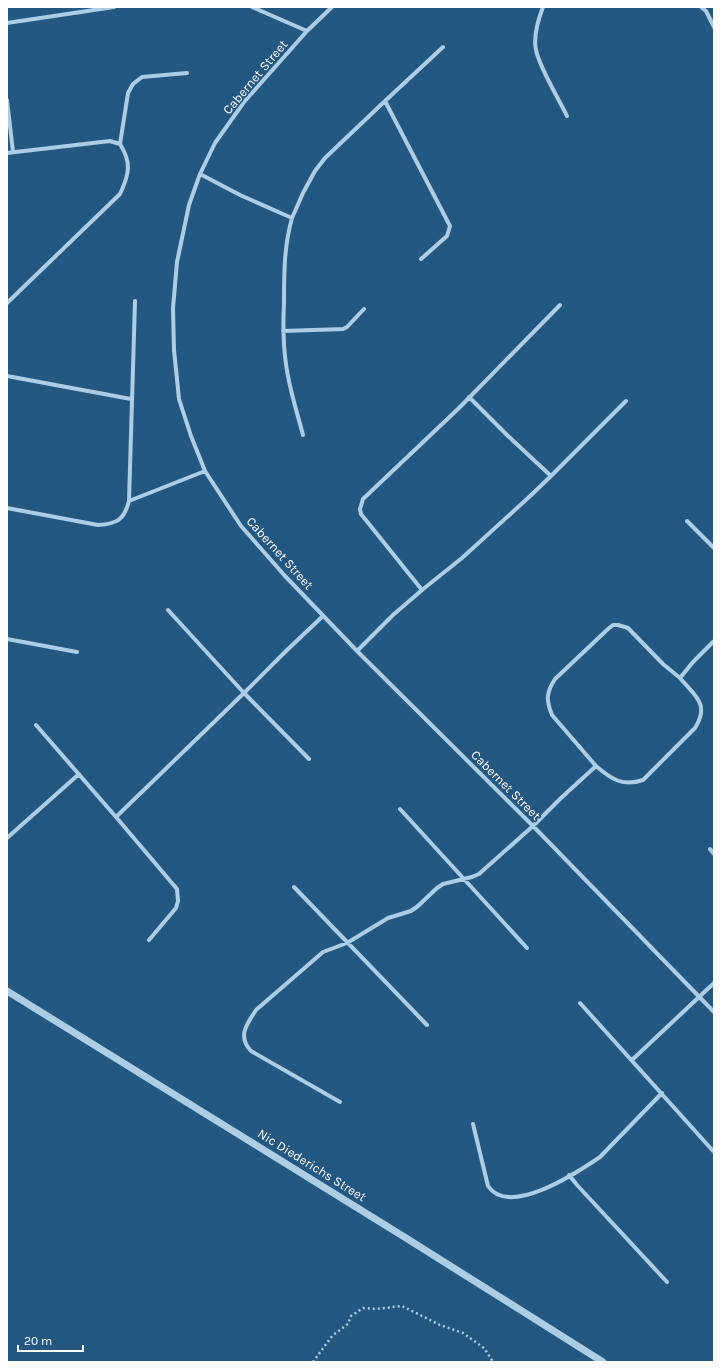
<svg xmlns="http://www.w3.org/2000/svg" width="721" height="1369" font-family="Karla,sans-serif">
<rect width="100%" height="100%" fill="#255880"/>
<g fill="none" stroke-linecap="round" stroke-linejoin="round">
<path stroke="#abcee6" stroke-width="2.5" stroke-dasharray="2 3" stroke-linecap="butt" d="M313,1362L332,1336L348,1324L351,1316L363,1308L376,1309L402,1306L440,1325L463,1333L484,1348L493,1362"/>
<path stroke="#abcee6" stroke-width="4" d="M252,7L307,31
M332,7L307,31L244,102L215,143L200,174L189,205L177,262L173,308L174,350L179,399L191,436L205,471L241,526L285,576L357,651L533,826L714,1012
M543,7C538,20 533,36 536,50C540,69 558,97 567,116
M701,7L706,11L714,27
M7,23L114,7
M7,100L13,152
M385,101L443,47
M120,144L128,93L133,84L142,77L187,73
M7,153L110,141L120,144C132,163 129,175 120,194L7,303
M200,174L240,195L292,218L303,193L315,171L325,158L385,101L450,226L447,236L421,259
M292,218C284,246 284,274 284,303C283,323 283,344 286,364C289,388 297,412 303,435
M283,331L343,329L347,327L364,309
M7,376L131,399
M551,476L626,401
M129,501L205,471
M7,508L98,525C117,524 124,520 129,501L135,301
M687,521L714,548
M422,590L361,514L360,509L363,499L459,408L560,305
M168,610L244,693L309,759
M7,639L77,652
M357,651L393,615L422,590L462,558L528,498L551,476L508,436L469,397
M36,725L116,817L177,889L178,901L176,908L149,940
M596,766L552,715C546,700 546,693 555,679L608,629L613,625H618L628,628L663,664L680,678
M400,809L527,948
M116,817L244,693L286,651L323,616
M7,838L79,774
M710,849L714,854
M294,887L427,1025
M699,997L632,1060L714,983
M580,1003L714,1152
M340,1102L251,1051C237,1036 247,1024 256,1010L323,952L347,943L388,918L411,911L418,906L437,888L443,884L472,877L479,874L533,826L561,798L596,766C611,779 623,787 643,780L695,728C710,704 695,696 680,678L693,662L714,641
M473,1124L488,1186C509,1218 578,1172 600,1157L662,1093
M569,1175L577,1185L667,1282"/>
<path stroke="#abcee6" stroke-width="7" d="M7,991L406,1238L603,1362"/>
</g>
<g text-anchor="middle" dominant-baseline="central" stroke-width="3.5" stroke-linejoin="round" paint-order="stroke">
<g font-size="13" fill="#fff" stroke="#255880">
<text transform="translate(255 77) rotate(-50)">Cabernet Street</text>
<text transform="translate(280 553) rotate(48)">Cabernet Street</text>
<text transform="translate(506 785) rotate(45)">Cabernet Street</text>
<text transform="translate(312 1165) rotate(32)">Nic Diederichs Street</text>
</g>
</g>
<rect width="721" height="1369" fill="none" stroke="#ffffff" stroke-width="16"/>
<path d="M18 1345v6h65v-6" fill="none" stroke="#ffffff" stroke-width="2"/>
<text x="24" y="1345" font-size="12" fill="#ffffff" stroke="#255880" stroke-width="3" paint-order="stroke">20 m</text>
</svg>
